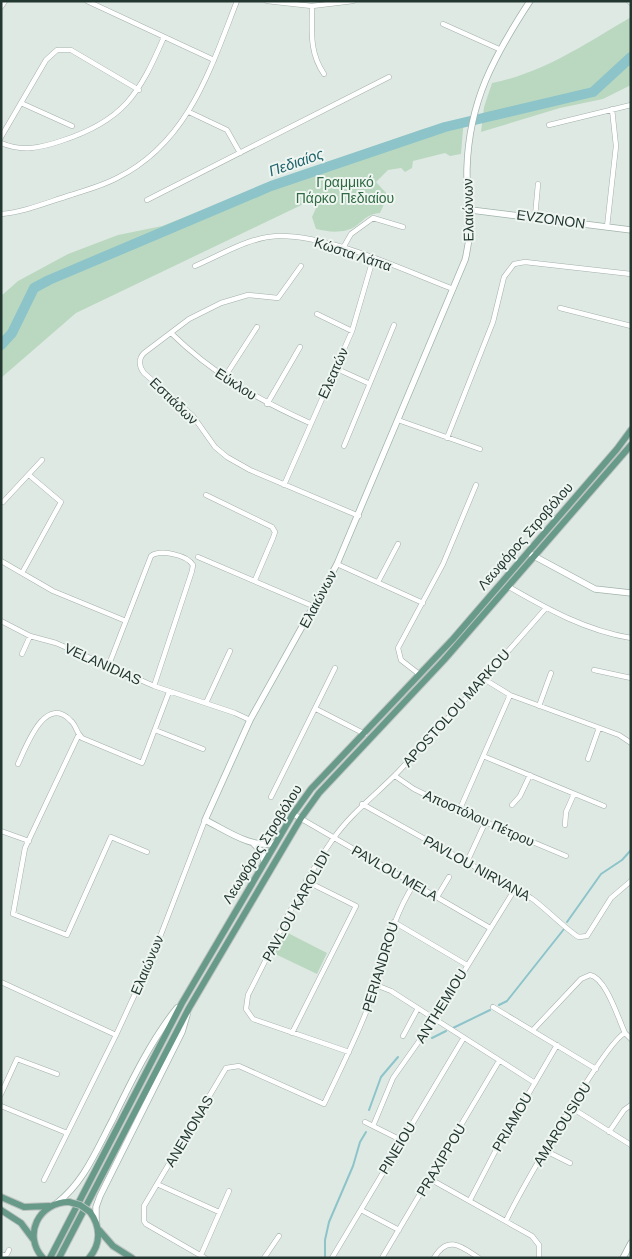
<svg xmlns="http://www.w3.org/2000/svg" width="632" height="1259" font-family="Arial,sans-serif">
<rect width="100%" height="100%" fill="#dfe9e4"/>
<path fill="#bad8c0" d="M631,17V85L603,99L560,108L481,132L484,107L492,83C543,73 587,43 631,17Z
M464,118L461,154L450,156L445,153L413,161L412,168L405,172L401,168L388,170L376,182L388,195L380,213C368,214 365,219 356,226C344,234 329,232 316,229L312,217L316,208L314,199L76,313L1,378V296L18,281L68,254L118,235L162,226L305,170L423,129Z
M284,931L327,953L317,974L273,953Z"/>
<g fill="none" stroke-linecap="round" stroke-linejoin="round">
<path stroke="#8cc4c9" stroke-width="2" d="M567,922L601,874L622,860L631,850
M499,1005L507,1001L564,929
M453,1028L490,1010
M432,1038L446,1031
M369,1110L381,1077L398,1057
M325,1258V1240L329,1222L353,1166L360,1142L366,1132"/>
<path stroke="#8cc4c9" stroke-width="10" d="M1,345L12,333L34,288L49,280L271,186L445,127L593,92L631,57"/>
<defs>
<path id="street" d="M87,1L214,60
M267,1L312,6L353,1
M629,1L631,3
M312,6C312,31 309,52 324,74
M1,7L5,1
M443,24L499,49
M21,103L72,126
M189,112L227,130L240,153
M549,125L631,105
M1,137L46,60L57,50H71L139,90
M1,143C22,152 40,148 61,141C123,121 139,95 164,37
M147,200L389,77
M1,214C25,212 48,202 71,195C86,190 102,186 117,178C188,143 210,70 237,1
M535,217L538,184
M607,227L616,146L612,109
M343,248L351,234L373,218L403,227
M195,266C221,255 249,237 278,236C331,235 403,270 453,289
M301,266L278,298L248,295L221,303L189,319L144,353C138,359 139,367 144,373L193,416L215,447L227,457L250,470L359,516
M560,308L631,326
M317,314L352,331
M171,333C212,373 258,400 310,423
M335,368L368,383
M224,378L257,327
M267,404L300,347
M398,420L480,449
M447,438L493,322L504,277L514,264L525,262L631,274
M344,446L394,325
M284,485L352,331L373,259
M206,495L272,527L275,532L273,538L255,580
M3,502L42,460
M198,557L315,607
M1,561L53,591L126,621
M337,564L423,603
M22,573L61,502L29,475
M378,582L398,544
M509,587C547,609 587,631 631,638
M1,621L30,636L56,643L154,686L235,713L250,720
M22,654L30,636
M108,667L151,556C160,549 187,555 193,565L192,571L154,686
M594,670L631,678
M419,674L401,660L398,648L443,564L476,485
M484,679L510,695L619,735L631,743
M206,703L230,651
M539,706L551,673
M316,709L365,734
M155,730L203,749
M483,756L604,806
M588,759L599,728
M18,764C26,747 45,693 71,721C75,724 76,730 79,734
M395,776L414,789L459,811L566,856
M271,797L335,668
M362,804L531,898C541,904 572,935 579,937C581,937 585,936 587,936L611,898L631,881
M512,805L520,796L530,775
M459,811L510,695
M293,814L490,928
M565,825L566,812L574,794
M1,831L29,841
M147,852L111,837L67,935L13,914L25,848L79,734L82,738L142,763L169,692
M467,862L485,823
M437,897L449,877
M394,922L467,965
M1,982L116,1035
M376,985L391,991L535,1083
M493,1007L596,1069
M533,1030L581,979L590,975C606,978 618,1018 625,1033L631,1039
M292,1033L356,906L306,881
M403,1036L417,1010
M349,1052L253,1019L246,1009L248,995C275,943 299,887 333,839C352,812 377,794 399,771C449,718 498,663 546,608
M1,1094L17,1059L57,1074
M1,1106L67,1133
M572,1108L631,1145
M365,1122L401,1140
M373,1126L393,1078L434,1020L515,889
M609,1132L624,1110L631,1105
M546,1151L570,1163
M430,1179L532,1236L539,1245V1258
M44,1180L116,1035L153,955L205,820
M157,1184L219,1212
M470,1200L498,1146L557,1045
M361,1210L399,1230
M506,1221C518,1194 606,1041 625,1033
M201,1255L229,1191
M1,1256L7,1254L9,1250
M205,1258L146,1224L144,1221V1206L226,1068L239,1066L324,1104C340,1070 357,1037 370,1002C385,960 389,923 414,884
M264,1258L279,1236
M332,1258L463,1039
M382,1258L499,1061
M434,1258C448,1234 462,1247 479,1258"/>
<path id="secondary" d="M471,210L631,230
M532,555L595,589L631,593
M275,843C251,849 226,830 205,820L250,720L337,564L465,260C474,228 466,200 467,168C469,101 494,56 530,1
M254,844L263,853L264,861
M57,1203C84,1182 96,1151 112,1121C130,1084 151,1040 177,1008
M96,1222V1207L100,1196L182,1032L187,1015
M623,1258L631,1243"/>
<path id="primary" d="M1,1197L24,1207L49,1206
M1,1210L21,1223L33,1239
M99,1230L113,1246L132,1258
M43,1258C22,1235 39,1202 69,1202
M50,1258L182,1003L293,814L311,789L453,639L617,449L631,430
M59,1258L189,1008L301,818L319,793L444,660L631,445
M89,1258C101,1244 101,1227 90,1212"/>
</defs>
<use href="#street" stroke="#a3b0aa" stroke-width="5.5"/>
<use href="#secondary" stroke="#a0b4ab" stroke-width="7"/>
<use href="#primary" stroke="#bdc3c1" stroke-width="8"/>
<use href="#street" stroke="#fff" stroke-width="4.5"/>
<use href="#secondary" stroke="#fff" stroke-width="5.5"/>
<use href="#primary" stroke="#689a8a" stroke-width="6"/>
<defs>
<path id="primary-bridge" d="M69,1202L80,1205L90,1212"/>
</defs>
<use href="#primary-bridge" stroke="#bdc3c1" stroke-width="8" stroke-linecap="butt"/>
<use href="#primary-bridge" stroke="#689a8a" stroke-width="6"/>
</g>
<g text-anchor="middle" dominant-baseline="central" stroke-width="4" stroke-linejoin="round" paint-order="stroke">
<g font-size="14" fill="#306a43" stroke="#eff6f2">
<text x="345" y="182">Γραμμικό<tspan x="345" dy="16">Πάρκο Πεδιαίου</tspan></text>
</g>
<g font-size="14" fill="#223730" stroke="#eff6f2">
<text transform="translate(468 210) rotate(-91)">Ελαιώνων</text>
<text transform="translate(551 219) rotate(8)">EVZONON</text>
<text transform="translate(353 254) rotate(18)">Κώστα Λάπα</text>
<text transform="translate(333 373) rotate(-66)">Ελεατών</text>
<text transform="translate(236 384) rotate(33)">Εύκλου</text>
<text transform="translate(174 401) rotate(44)">Εστιάδων</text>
<text transform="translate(525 536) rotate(-49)">Λεωφόρος Στροβόλου</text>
<text transform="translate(318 599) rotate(-62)">Ελαιώνων</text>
<text transform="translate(103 664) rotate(24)">VELANIDIAS</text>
<text transform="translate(456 708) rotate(-48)">APOSTOLOU MARKOU</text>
<text transform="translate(479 818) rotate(24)">Αποστόλου Πέτρου</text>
<text transform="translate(262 844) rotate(-58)">Λεωφόρος Στροβόλου</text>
<text transform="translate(477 868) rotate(29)">PAVLOU NIRVANA</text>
<text transform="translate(395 873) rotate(30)">PAVLOU MELA</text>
<text transform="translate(296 906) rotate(-61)">PAVLOU KAROLIDI</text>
<text transform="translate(147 965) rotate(-67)">Ελαιώνων</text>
<text transform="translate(380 967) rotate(-73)">PERIANDROU</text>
<text transform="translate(441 1006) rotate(-58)">ANTHEMIOU</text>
<text transform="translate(512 1122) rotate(-60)">PRIAMOU</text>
<text transform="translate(562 1124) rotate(-58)">AMAROUSIOU</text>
<text transform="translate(189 1131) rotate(-59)">ANEMONAS</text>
<text transform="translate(397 1148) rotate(-59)">PINEIOU</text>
<text transform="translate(441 1160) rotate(-59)">PRAXIPPOU</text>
</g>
<g font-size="15" font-style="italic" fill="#22656d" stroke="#eff6f2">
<text transform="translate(296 162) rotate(-19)">Πεδιαίος</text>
</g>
</g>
<rect width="632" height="1259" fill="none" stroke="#223730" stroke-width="5"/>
</svg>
